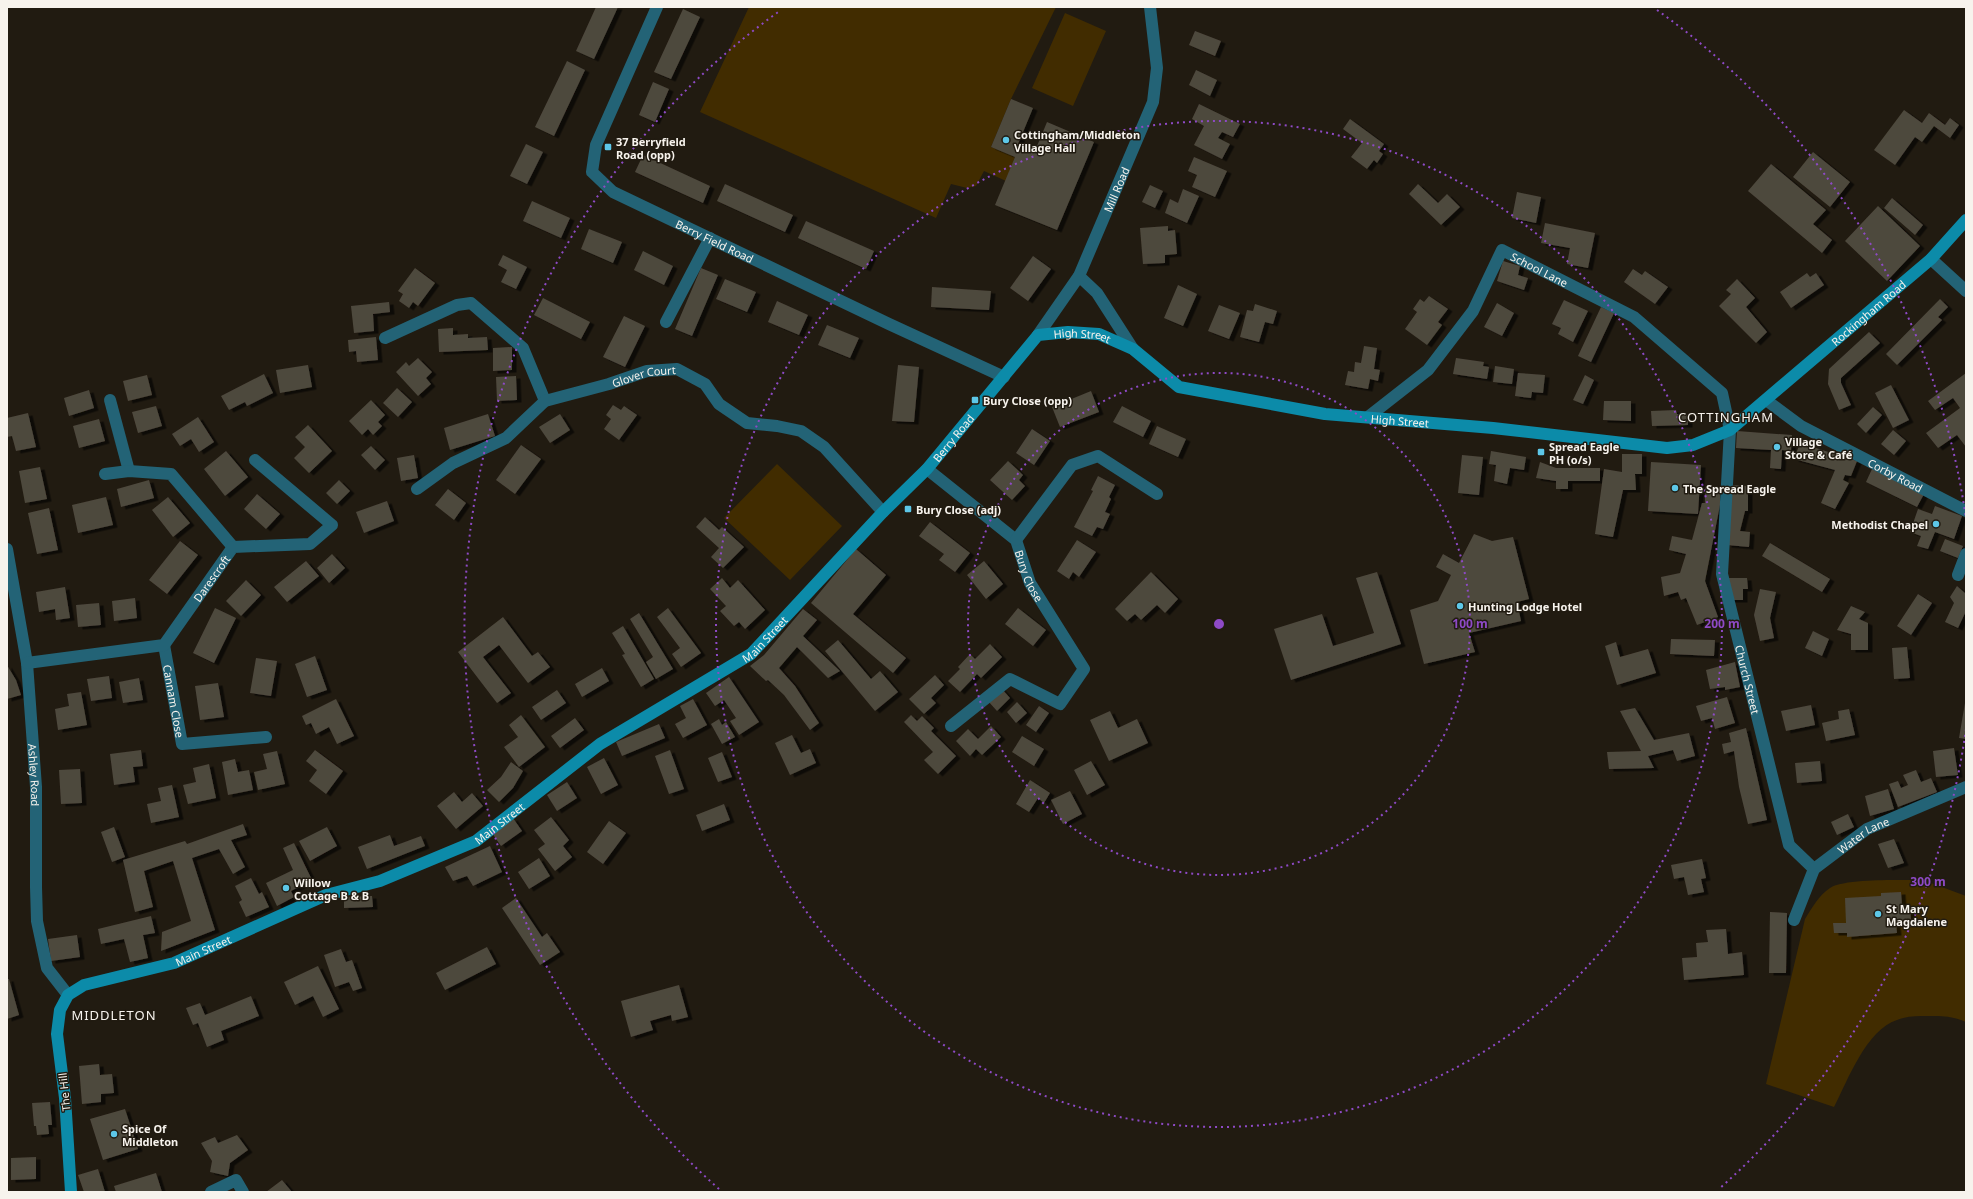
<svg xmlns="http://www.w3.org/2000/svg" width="1973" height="1199" font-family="'Noto Sans',sans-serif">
<defs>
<filter id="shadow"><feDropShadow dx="4.5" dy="2.5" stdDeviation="0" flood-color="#0009"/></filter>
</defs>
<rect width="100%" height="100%" fill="#211b11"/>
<path fill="#412c00" d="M749,7H1056L1011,99L991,147L1015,157L1006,181L984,171L976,186L967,188L951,184L936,218L700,112Z
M1065,13L1106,31L1073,106L1032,88Z
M777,464L842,526L790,580L724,518Z
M1897,880H1923L1966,896V1022C1952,1016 1943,1016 1927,1016C1918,1016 1906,1016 1897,1020C1866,1030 1848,1080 1834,1107L1766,1084L1805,919C1812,908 1819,895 1830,888C1842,880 1882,880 1897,880Z"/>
<path fill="#4e483d" filter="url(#shadow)" d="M596,7H618L594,59L576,51Z
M683,9L700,17L671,79L654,72Z
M1195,31L1221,41L1215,56L1189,45Z
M567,61L585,70L554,136L535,127Z
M1196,70L1217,80L1210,96L1189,85Z
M653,82L669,89L655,122L639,115Z
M1011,99L1033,108L1018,144L1035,151L1047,122L1094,142L1057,230L995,205L1015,157L991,147Z
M1199,104L1240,124L1233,137L1222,132L1218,138L1230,144L1222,159L1194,145L1204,126L1192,119Z
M1904,110L1922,123L1929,113L1945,125L1950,118L1959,125L1950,138L1934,126L1922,142L1915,137L1895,165L1874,150Z
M1350,119L1384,144L1379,151L1383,154L1377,163L1374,160L1367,169L1351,157L1362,143L1343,129Z
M526,144L543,152L527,184L510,176Z
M1813,152L1850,182L1830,207L1793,177Z
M643,155L710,186L703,203L635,172Z
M1194,157L1227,171L1215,197L1192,187L1197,175L1188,171Z
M1771,164L1826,210L1813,224L1832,240L1822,253L1748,191Z
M725,184L793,215L785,232L717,201Z
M1418,184L1438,203L1447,194L1460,207L1441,225L1409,194Z
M1150,185L1163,191L1155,208L1142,202Z
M1183,189L1199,196L1187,223L1165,213L1170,199L1178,203Z
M1517,192L1541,197L1536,223L1512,218Z
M1892,198L1923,225L1915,235L1884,208Z
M532,201L570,218L561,238L523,221Z
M1878,206L1920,246L1887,281L1845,241Z
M806,221L874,251L866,269L798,238Z
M1545,223L1595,233L1588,268L1567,264L1570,248L1541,243Z
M1168,226V231L1175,230L1177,254L1165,255V263L1143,264L1140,228Z
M589,229L622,242L613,263L581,249Z
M643,251L673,266L664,285L634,270Z
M503,255L527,267L516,289L501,282L507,270L498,265Z
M1033,256L1051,269L1028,301L1010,288Z
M1503,261L1520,266L1518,275L1528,278L1524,290L1497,281Z
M415,268L435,283L418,306L413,302L409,308L399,301L403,294L398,291Z
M701,268L718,275L692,336L675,329Z
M1633,269L1642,275L1645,271L1668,287L1655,304L1624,282Z
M1807,273L1810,277L1816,273L1824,285L1791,308L1780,292Z
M725,279L756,292L747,312L716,299Z
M1737,279L1755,298L1746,307L1767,332L1756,343L1719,306L1731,294L1726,290Z
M1178,285L1197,294L1183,326L1164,318Z
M932,287L991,291L989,310L931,307Z
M1429,296L1448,309L1438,322L1442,325L1427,345L1405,329L1417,312L1413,309L1420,299L1424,302Z
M543,298L590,322L581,339L534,315Z
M1940,299L1948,307L1938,317L1942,320L1897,365L1886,354Z
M1564,300L1588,311L1573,342L1558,334L1561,328L1552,324Z
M777,301L808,315L799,335L768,322Z
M389,302L390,312L373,314L374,331L354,333L351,306Z
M1497,303L1514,313L1502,336L1484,327Z
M1255,304L1277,311L1273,324L1265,322L1259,342L1240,337L1247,310L1253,311Z
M1219,305L1240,313L1229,339L1208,331Z
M1601,307L1614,313L1591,362L1578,356Z
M624,316L645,326L625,367L603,357Z
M827,325L859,338L850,358L818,345Z
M453,328V335L468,334V338L487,337L488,350L439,352L438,329Z
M1869,332L1880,343L1841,378V383L1851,405L1839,410L1828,384L1829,369Z
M376,337L378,360L357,362L356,351L349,352L348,340Z
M1364,346L1377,348L1374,369L1380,370L1378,381L1370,379L1368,389L1345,385L1348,371L1354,372L1355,362L1361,363Z
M512,347V370L493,371V348Z
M418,358L432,372L426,378L431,384L418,396L396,372L406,362L409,366Z
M1456,358L1484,362L1483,366L1489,367L1487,379L1453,374Z
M308,365L312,387L280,393L276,370Z
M898,365L919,367L914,422L892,421Z
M1495,366L1514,369L1512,384L1493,382Z
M1518,373L1545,375L1543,393L1532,392L1531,398L1515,396Z
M1966,373V447L1957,435L1938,448L1926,433L1960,408L1953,398L1935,410L1928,401Z
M264,374L273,393L247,406L245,402L229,410L221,396Z
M147,375L152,395L128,401L123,381Z
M1585,375L1594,380L1583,404L1573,400Z
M516,376L517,400L497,401L496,377Z
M1891,385L1909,420L1893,428L1875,393Z
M397,388L412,402L398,417L383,403Z
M89,390L94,408L69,416L64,398Z
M1091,391L1099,412L1060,427L1052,407Z
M371,400L385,415L378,422L382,426L373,435L368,429L362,435L349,421Z
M1604,401H1631V421L1603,420Z
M613,405L621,410L624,406L637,415L619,440L604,429L611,419L606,415Z
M156,406L162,426L138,433L132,412Z
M1122,406L1151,421L1143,437L1113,422Z
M1873,407L1882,415L1866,433L1857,424Z
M1676,410L1677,414H1688V425L1652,426L1651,411Z
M28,413L36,447L16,451L12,436L7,437V418Z
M488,414L495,436L450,450L444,428Z
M560,414L570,430L550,443L539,427Z
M198,417L214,442L199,452L191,439L180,446L172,434Z
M99,419L105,441L79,448L73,426Z
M308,425L332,451L309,473L294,458L305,447L295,437Z
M1157,426L1186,439L1178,457L1149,444Z
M1032,429L1050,441L1034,465L1016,453Z
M1893,430L1906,441L1894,455L1881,444Z
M1737,431L1792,435L1791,451L1782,450L1781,469L1770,468L1771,450L1736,448Z
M1800,443L1857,461L1851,476L1845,475L1843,480L1849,483L1835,509L1821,503L1835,470L1794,459Z
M521,445L541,459L515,494L496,480Z
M371,446L385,460L375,470L361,455Z
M226,451L248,477L225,496L204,469Z
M1491,451L1526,457L1524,470L1510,468L1507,484L1494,481L1496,465L1489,464Z
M1622,454H1642V474H1635L1636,490H1623L1613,537L1595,534L1604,469L1622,472Z
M414,455L418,478L401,481L397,458Z
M1462,455L1483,457L1479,495L1458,493Z
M1008,461L1023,475L1019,480L1025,486L1012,500L990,480Z
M1540,462L1556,468H1600V481H1568V489H1556V481L1536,478Z
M1651,462L1701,465L1698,514L1648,511Z
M40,467L47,499L25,503L19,471Z
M1872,469L1924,494L1917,507L1866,482Z
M1098,476L1115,485L1109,497L1111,499L1105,512L1110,514L1103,529L1097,527L1092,536L1074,527L1093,491L1091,490Z
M149,480L154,498L121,507L117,489Z
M339,480L350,491L337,504L326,493Z
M1731,485L1748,486V511H1745L1740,531L1750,532L1749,547L1727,545Z
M1705,487L1720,489V505L1705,581L1718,617L1697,625L1686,598L1681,600L1678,592L1664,596L1661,577L1680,573L1686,554L1669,550L1672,536L1692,540L1702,503H1705Z
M448,489L466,503L454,520L435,505Z
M257,494L280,514L266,529L244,509Z
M106,497L113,525L78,533L72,505Z
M168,497L190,523L173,537L152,510Z
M387,501L394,521L364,533L356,512Z
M1935,506L1962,516L1954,539L1935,532L1928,549L1917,546L1921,536L1910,532L1918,509L1932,514Z
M49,508L58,550L37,554L28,513Z
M705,517L719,530L722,527L744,547L723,568L711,557L719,548L696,527Z
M930,522L970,553L955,572L939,560L944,554L919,536Z
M1474,534L1492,541L1513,537L1529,599L1517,602L1521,621L1469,633L1475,652L1424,664L1410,610L1438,601L1451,575L1436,567L1443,554L1459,563Z
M1945,539L1963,546L1958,558L1940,551Z
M1077,540L1096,552L1079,577L1073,572L1069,579L1057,571Z
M180,541L198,555L167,594L149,580Z
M1770,543L1830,579L1822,592L1762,556Z
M856,549L886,575L853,614L906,658L893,673L811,603Z
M332,554L345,568L329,583L317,568Z
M306,561L319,576L287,602L274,587Z
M984,561L1003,584L986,599L967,575Z
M1151,572L1178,599L1165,613L1157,605L1141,620L1135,614L1127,621L1115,609Z
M1377,572L1401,644L1291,680L1274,629L1322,614L1333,646L1374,633L1356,578Z
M722,578L730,588L738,580L765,610L745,629L739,622L734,626L720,611L726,606L710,589Z
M1728,578H1747L1748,589H1743V600H1729Z
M246,580L261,595L241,616L226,601Z
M1957,586L1966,594V611L1958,628L1945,622L1954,603L1950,597Z
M65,587L70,618L56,620L55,609L39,612L36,592Z
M1760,589L1776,592L1770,618L1774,638L1760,641L1754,615Z
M1918,594L1932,603L1911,635L1897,626Z
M135,598L137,618L114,621L112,601Z
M99,603L101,625L78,627L76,605Z
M1851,606L1865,612L1859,619L1868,623V650H1851V634L1837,630Z
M215,608L236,618L214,663L193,653Z
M668,608L701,653L681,667L672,654L680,648L657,617Z
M1018,608L1046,630L1033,646L1005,624Z
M803,609L817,620L803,636L840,671L828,678L797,647L779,668L795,686L819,723L810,730L784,695L768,680L766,681L750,666L764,655Z
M639,613L673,669L656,679L646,662L653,657L630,619Z
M503,617L532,656L538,652L550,667L528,683L499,645L483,657L511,693L497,703L458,652Z
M623,626L654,679L641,687L622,655L625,654L612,633Z
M1813,631L1829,639L1822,656L1805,648Z
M1671,639L1715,640L1714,656L1670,654Z
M838,640L871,679L880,671L898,692L875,711L825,651Z
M1616,642L1620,657L1648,649L1656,673L1617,685L1605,646Z
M990,644L1002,657L981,678L977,674L960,692L948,681L960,669L958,667L970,654L975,659Z
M1907,647L1910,678L1894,679L1892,648Z
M315,656L327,690L307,697L295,664Z
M256,658L277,661L271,696L250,693Z
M1735,662L1740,687L1725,690V687L1710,689L1706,670Z
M7,665L16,680L21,695L7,699Z
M602,668L609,681L582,697L575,684Z
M935,675L944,685L931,698L936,703L924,714L909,699Z
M109,676L112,698L91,701L87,679Z
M729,677L759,722L739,735L730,721L736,718L724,700L715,706L706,693Z
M139,678L143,700L123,703L119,682Z
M218,683L224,717L200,720L195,686Z
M1001,688L1010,698L997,711L988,701Z
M557,690L566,703L541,720L532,707Z
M81,692L87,725L58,730L55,709L69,706L67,694Z
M1727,697L1735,723L1715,729L1712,718L1701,721L1696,706Z
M336,699L354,736L337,744L329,727L316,734L311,723L306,725L302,716Z
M693,699L707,725L683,738L675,724L686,718L680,706Z
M1017,702L1027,713L1016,723L1007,712Z
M1965,703H1966V739L1959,738Z
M1811,705L1815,725L1786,731L1781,711Z
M1039,706L1049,713L1036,732L1026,725Z
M1635,708L1654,740L1689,733L1695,756L1677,761L1673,750L1648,756L1654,768L1609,769L1607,752L1641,751L1620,711Z
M1849,709L1855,735L1826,741L1822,723L1839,719L1838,711Z
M1110,711L1118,728L1137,719L1148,743L1109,761L1090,720Z
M521,715L545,747L519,767L504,747L518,737L509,725Z
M911,715L917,721L922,716L934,728L931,731L956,756L938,774L924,760L933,752L904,722Z
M575,718L584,730L560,748L551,736Z
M719,719L722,725L726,722L735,737L722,744L711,724Z
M659,724L665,738L622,756L616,742Z
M991,726L1001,737L982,755L976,749L970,756L956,741L968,729L978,739Z
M1746,728L1767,820L1748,824L1739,787L1734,751L1724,754L1722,744L1731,742L1729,733Z
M792,735L801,753L810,749L816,763L790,775L775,743Z
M1022,736L1044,749L1034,766L1012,752Z
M1954,748L1958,775L1936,777L1933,751Z
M141,750L143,766L133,767L135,782L114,785L110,754Z
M315,750L343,771L326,794L309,781L317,770L306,761Z
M670,750L684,789L669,794L655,756Z
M277,751L285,784L258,790L254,772L267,769L263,754Z
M722,752L732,777L718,782L708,758Z
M604,758L618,785L601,794L587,767Z
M235,759L238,772L249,770L253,790L228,795L222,762Z
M1091,761L1105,785L1087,795L1074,770Z
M1820,761L1822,781L1797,783L1795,763Z
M511,762L523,771L513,788L499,802L487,790L501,777Z
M209,764L216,798L188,804L183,785L196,782L193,768Z
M80,769L82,803L61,804L59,770Z
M1916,770L1921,782L1931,778L1937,792L1898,807L1889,784L1898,781L1901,788L1908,785L1903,775Z
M1030,780L1050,793L1044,803L1038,798L1029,812L1016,804Z
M567,782L577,798L557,811L547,795Z
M172,785L179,817L151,823L147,804L161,801L158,788Z
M1888,789L1894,809L1870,816L1865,796Z
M1070,791L1082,814L1063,824L1051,800Z
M454,792L462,802L472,793L483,806L456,829L437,806Z
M724,804L730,820L702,831L696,815Z
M1848,814L1854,827L1837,835L1831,822Z
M551,817L569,840L563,846L572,857L555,871L538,849L545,844L534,830Z
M513,818L522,831L501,846L492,833Z
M609,821L626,833L603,864L587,852Z
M243,824L247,835L231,840L245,867L233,874L219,849L192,858L215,930L161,951L162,932L191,921L173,861L144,871L153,907L135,912L123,860L185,841L187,844Z
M114,827L125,857L112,862L101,832Z
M327,827L337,846L310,861L299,841Z
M390,835L394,846L421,836L425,846L367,869L358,847Z
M1894,839L1904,863L1888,868L1878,844Z
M294,843L312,880L291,891L294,897L277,906L266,883L293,870L283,848Z
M490,846L502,872L473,886L467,876L453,881L445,867Z
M539,858L550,876L529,889L518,872Z
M1702,859L1706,878L1701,879L1704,892L1688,895L1684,877L1674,879L1671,865Z
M251,878L259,894L262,892L269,907L246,917L239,902L242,900L235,886Z
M1901,892L1902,906L1910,905L1911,923H1896L1897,933L1847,937V933H1834L1833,923H1846L1845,898L1881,896V893Z
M372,896L373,907L344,908V897Z
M516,898L542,937L547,933L560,952L540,965L502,908Z
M1770,912L1787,913L1786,973H1769Z
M151,916L155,933L143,935L148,958L130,962L124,939L101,944L98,929Z
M1726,929L1728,954L1742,952L1744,975L1684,980L1682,958L1697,957L1696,943L1708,942L1706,930Z
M77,935L80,957L51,961L48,939Z
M487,947L496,964L445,990L436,973Z
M341,949L346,962L352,960L362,988L353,991L349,982L335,987L324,955Z
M318,966L339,1009L323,1017L313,996L295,1005L284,982Z
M7,979H9L19,1015L7,1019Z
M679,985L688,1017L672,1021L671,1015L650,1021L653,1030L631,1037L621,1001Z
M251,996L259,1016L221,1031L224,1040L207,1047L198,1023L193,1025L186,1008L200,1003L205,1015Z
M99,1064L100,1075L112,1074L114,1093L101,1094V1102L82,1104L79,1066Z
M50,1102L52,1125H48L49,1134L37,1135L36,1126H34L32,1103Z
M125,1109L138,1149L103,1160L90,1119Z
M237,1135L248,1150L230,1163L228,1176L210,1172L212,1161L201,1143L215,1137L218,1143Z
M36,1157V1179L11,1180V1158Z
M98,1169L105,1192H84L78,1175Z
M156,1173L162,1192H116L114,1186Z
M282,1180L292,1192H266Z"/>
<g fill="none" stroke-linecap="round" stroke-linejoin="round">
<g stroke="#236376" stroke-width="12">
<path id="s1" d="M657,7L596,145L592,172L613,192L889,324L1004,377"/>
<path d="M1931,259L1966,291"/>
<path d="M1079,276L1097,293L1133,349"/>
<path d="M666,322L710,238"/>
<path id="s2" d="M1038,335L1079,276L1153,102L1157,68L1150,7"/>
<path d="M385,338L457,305L471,303L523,348L545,401"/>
<path d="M110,400L129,471"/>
<path id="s3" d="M1766,400L1801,426L1966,511"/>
<path id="s4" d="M1368,417L1428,370L1473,311L1502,250L1634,317L1722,393L1730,430L1722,574L1789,845L1814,869"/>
<path id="s5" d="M927,469L1016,540L1030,583L1084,669L1060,704L1010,679L951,726"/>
<path d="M105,474L129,471L171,474L233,547"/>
<path id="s6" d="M417,489L453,463L506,438L545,401L609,384L647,371L677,369L705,384L719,404L747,423L777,426L801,431L824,447L883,512"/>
<path d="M1016,540L1072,465L1098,456L1157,494"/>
<path id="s7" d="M7,549L27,663L36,787V887L37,921L47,968L68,995"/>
<path d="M1958,575L1966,554"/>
<path id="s8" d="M164,645L182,744L266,737"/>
<path id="s9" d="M27,663L164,645L233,547L310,544L332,525L255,460"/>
<path id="s10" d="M1794,920L1814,869L1867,829L1966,787"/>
<path d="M211,1192L236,1180L243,1192"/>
</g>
<path stroke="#0c8ba9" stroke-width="12" id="s11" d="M71,1192L65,1098L57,1034L60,1010L68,995L84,985L174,963L326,895L380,881L476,841L600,744L751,654L883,512L927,469L1038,335L1068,332L1099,334L1133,349L1179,387L1325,414L1493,428L1667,448L1693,445L1730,430L1931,259L1966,220"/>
</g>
<g fill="none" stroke="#8e4ac6" stroke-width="2" stroke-dasharray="2 4">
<circle cx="1219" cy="624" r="251"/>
<circle cx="1219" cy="624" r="503"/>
<path d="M1966 729A754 754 0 0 1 1719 1189M719 1189A754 754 0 0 1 781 10M1657 10A754 754 0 0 1 1966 519"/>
</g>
<g fill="#5dc7e8" stroke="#211b11" stroke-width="1.5">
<circle cx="1006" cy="140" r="4"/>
<rect x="604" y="143" width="8" height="8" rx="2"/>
<rect x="971" y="396" width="8" height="8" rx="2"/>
<circle cx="1777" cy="447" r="4"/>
<rect x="1537" y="448" width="8" height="8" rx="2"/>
<circle cx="1675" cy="488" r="4"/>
<rect x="904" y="505" width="8" height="8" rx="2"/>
<circle cx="1936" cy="524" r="4"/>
<circle cx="1460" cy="606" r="4"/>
<circle cx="286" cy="888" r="4"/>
<circle cx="1878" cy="914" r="4"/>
<circle cx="114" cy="1134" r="4"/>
</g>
<g text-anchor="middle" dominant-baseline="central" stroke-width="3" stroke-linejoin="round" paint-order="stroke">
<g font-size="11" font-weight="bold" fill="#f7f3ed" stroke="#211b11" text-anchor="start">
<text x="1014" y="134">Cottingham/Middleton<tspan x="1014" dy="13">Village Hall</tspan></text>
<text x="616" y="141">37 Berryfield<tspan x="616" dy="13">Road (opp)</tspan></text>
<text x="983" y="400">Bury Close (opp)</text>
<text x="1785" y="441">Village<tspan x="1785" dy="13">Store &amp; Café</tspan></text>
<text x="1549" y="446">Spread Eagle<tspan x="1549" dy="13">PH (o/s)</tspan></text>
<text x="1683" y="488">The Spread Eagle</text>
<text x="916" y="509">Bury Close (adj)</text>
<text x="1928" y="524" text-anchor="end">Methodist Chapel</text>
<text x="1468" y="606">Hunting Lodge Hotel</text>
<text x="294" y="882">Willow<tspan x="294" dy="13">Cottage B &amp; B</tspan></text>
<text x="1886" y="908">St Mary<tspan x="1886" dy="13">Magdalene</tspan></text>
<text x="122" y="1128">Spice Of<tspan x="122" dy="13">Middleton</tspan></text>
</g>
<g font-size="11" fill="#f7f3ed" stroke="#211b11">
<text stroke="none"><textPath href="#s2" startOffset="166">Mill Road</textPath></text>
<text stroke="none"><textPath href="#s1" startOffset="320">Berry Field Road</textPath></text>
<text stroke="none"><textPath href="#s4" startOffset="260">School Lane</textPath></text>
<text stroke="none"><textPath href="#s11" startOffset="2298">Rockingham Road</textPath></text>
<text stroke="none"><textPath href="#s11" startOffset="1445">High Street</textPath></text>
<text stroke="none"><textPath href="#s6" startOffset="259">Glover Court</textPath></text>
<text stroke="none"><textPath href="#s11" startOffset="1782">High Street</textPath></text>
<text stroke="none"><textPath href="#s11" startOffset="1267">Berry Road</textPath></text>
<text stroke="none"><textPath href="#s3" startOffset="150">Corby Road</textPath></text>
<text stroke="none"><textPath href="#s5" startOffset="152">Bury Close</textPath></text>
<text stroke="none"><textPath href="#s9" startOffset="220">Darescroft</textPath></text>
<text stroke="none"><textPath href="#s11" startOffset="991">Main Street</textPath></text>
<text stroke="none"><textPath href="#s4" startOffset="773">Church Street</textPath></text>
<text stroke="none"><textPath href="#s8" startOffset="57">Cannam Close</textPath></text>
<text stroke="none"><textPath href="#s7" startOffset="228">Ashley Road</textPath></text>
<text stroke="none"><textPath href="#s11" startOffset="667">Main Street</textPath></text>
<text stroke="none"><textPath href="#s10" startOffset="115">Water Lane</textPath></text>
<text stroke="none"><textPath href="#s11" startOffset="343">Main Street</textPath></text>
<text transform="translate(64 1092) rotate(-96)">The Hill</text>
</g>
<g font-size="13" letter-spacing="1" fill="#f7f3ed" stroke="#211b11">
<text x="1726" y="417">COTTINGHAM</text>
<text x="114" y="1015">MIDDLETON</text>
</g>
</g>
<circle cx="1219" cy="624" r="6" fill="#8e4ac6" stroke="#211b11" stroke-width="2"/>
<g font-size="12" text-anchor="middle" font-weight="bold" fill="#8e4ac6" stroke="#211b11" stroke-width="3" stroke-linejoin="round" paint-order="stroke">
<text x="1470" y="628">100 m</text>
<text x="1722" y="628">200 m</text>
<text x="1928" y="886">300 m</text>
</g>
<rect width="1973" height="1199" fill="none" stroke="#f7f3ed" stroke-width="16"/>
</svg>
